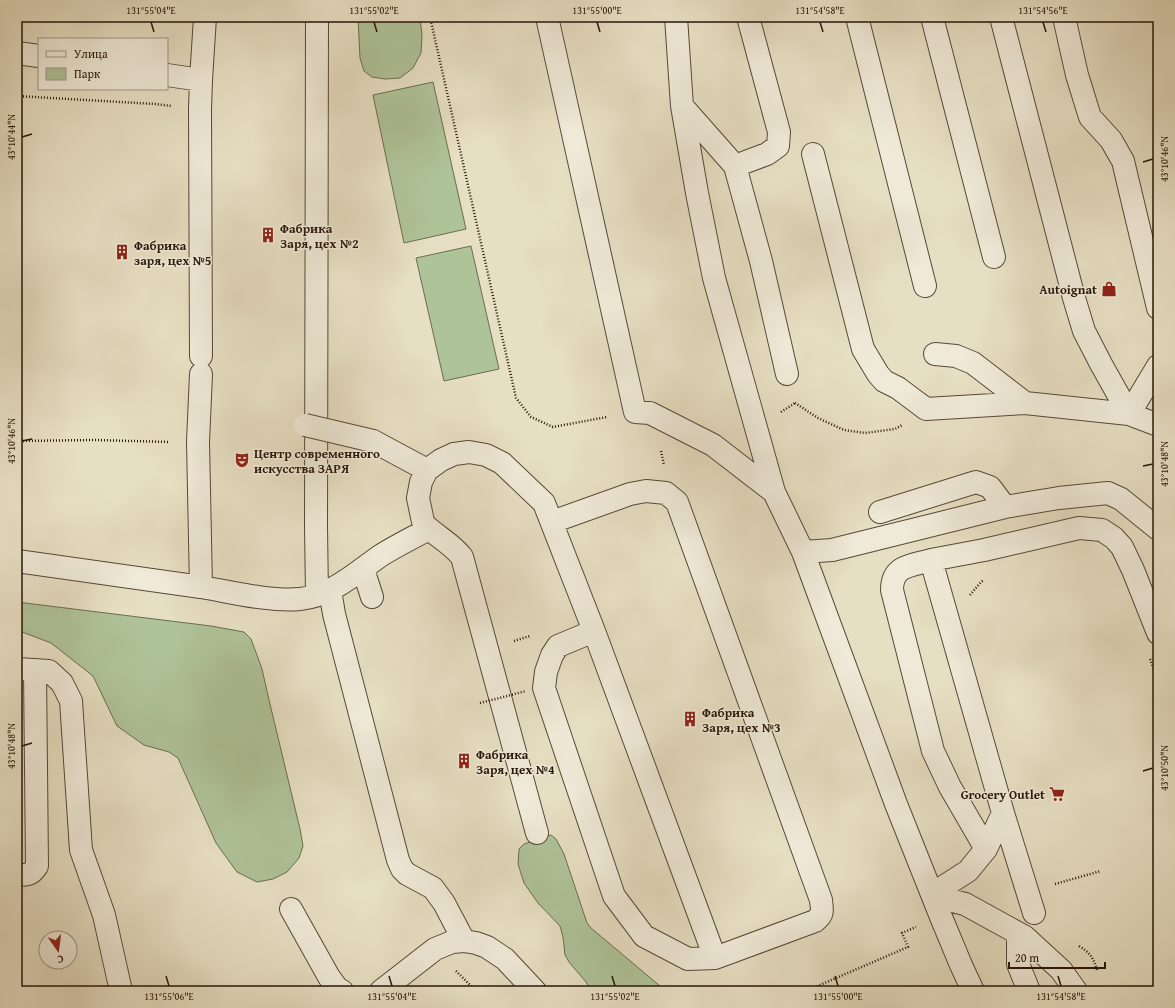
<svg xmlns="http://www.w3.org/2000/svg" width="1175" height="1008" font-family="'Gentium Book Plus',serif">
<rect width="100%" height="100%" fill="#e7dfc3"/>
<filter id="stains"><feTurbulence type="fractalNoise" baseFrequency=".005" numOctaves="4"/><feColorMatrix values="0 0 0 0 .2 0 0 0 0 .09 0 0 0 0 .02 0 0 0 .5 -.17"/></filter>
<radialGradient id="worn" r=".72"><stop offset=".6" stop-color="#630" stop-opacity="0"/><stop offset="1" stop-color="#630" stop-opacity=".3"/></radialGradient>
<path fill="#afc398" stroke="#6b6c50" d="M 358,17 L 420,17 L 422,35 L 421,53 L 413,68 L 400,78 L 385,79 L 372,77 L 364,71 L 360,58 Z
M 433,82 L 466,229 L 404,243 L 373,95 Z
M 471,246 L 499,369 L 444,381 L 416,258 Z
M 17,602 L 211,626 L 244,632 L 251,639 L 262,669 L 269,700 L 300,829 L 303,846 L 299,858 L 287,872 L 273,879 L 257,882 L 237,872 L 216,843 L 178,758 L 169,752 L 144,745 L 117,726 L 93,676 L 51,643 L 17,630 Z
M 551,835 L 556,839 L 564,854 L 587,923 L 591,928 L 666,991 L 591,991 L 586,982 L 569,962 L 565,955 L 563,937 L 560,926 L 538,903 L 524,883 L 518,864 L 519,849 L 524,844 Z"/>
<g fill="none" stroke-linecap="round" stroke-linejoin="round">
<defs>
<path id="minor" d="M 547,17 L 635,412 L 650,413 L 713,445 L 774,492
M 676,17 L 682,106 L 697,193 L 714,278 L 774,492 L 803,552 L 896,804 L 941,917 L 961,965 L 973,991
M 857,17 L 925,286
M 932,17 L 994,257
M 1001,17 L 1074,298 L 1084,331 L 1101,364 L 1129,414 L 1158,366
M 1064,17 L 1077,75 L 1090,117 L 1111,140 L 1123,161 L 1158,308
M 17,53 L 39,56
M 167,75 L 201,80 L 200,109 L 201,356
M 201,80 L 205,17
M 682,106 L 735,166 L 761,261 L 787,374
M 813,154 L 863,349 L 878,374 L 884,381 L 898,388 L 926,409 L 1025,403 L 1129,414 L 1158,425
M 735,166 L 767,154 L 778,146 L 779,132 L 748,17
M 935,354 L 956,356 L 973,363 L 1025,403
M 373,441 L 427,470
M 880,512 L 976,482 L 990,487 L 1005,507
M 552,522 L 630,494 L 646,491 L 666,493 L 677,502 L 821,900 C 822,911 824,914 815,921 L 715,958 L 688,959 L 644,936 L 614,896 L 544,688 L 546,672 L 552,655 L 558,646 L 594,631
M 425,531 L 418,498 L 421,482 L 427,470 L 441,460 L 454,454 L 469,452 L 486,455 L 502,463 L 544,503 L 594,631 L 715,958
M 803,552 L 832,550 L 1005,507 L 1059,498 L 1108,493 L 1121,499 L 1158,529
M 931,560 C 911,566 892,565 892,590 L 933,751 L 950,787 L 986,849
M 17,561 L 201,587 L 198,442 L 201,374
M 363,569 L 372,597
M 201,587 C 231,592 271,602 300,599 C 331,596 356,573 380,556 C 394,547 410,539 425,531 L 427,527 C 438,537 452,544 462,557 L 537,833
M 330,590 L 334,614 L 398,860 L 402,869 L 407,874 L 433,888 L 444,903 L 464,941
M 317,595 L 316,527 L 317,17
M 17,669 L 49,671 L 62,683 L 71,701 L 81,850 L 104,915 L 121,991
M 1003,813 L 1034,913
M 17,875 C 28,875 31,875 37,866 L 35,670
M 932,894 L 968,871 L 986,849 L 1003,813 L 931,560 L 984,550 L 1079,528 L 1102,530 L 1114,538 L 1122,547 L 1133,570 L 1158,633
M 932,894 L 945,899 L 965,904 L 1025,937 L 1061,970 L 1076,991
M 291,909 L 329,977 L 337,988 L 342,991
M 1018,934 L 1018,964 L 1029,991
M 381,991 L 435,949 L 452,942 L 464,941 L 476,943 L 487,947 L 505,959 L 535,991"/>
</defs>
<use href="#minor" stroke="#574837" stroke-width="24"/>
<path stroke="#271508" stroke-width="2.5" stroke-dasharray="1 2" stroke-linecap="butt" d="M 430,17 L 516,398 L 531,417 L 553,427 L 607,417
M 17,96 L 155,104 L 172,106
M 795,403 L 818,418 L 844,430 L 865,433 L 895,429 L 902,425
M 781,412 L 795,403
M 17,441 L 95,440 L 170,442
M 661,451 L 664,465
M 970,595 L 981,582 L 984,580
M 514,641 L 530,636
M 1150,659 L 1158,680
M 1055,884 L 1101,871
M 1079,946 C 1090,953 1093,957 1097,970
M 456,971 L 476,991
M 806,991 L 908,947 L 902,933 L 916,927"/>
<use href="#minor" stroke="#efead8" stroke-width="22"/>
<defs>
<path id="minor-bridge" d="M 305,425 L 373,441"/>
</defs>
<use href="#minor-bridge" stroke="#574837" stroke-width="24" stroke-linecap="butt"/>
<path stroke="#271508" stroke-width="2.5" stroke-dasharray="1 2" stroke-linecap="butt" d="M 480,703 L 526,691"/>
<use href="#minor-bridge" stroke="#efead8" stroke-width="22"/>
</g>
<path fill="none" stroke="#271508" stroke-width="1.5" d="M 151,22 L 154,32M 374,22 L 377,32M 597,22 L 600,32M 820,22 L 823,32M 1043,22 L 1046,32M 22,137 L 32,134M 1143,162 L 1153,159M 22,441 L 32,439M 1143,466 L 1153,464M 22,746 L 32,743M 1143,771 L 1153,768M 166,976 L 169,986M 389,976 L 392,986M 612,976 L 615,986M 835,976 L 838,986M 1058,976 L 1061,986"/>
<defs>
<symbol id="building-bare" viewBox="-9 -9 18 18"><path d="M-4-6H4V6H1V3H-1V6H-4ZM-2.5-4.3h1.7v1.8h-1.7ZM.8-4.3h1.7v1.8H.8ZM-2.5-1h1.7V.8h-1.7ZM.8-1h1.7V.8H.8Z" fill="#8f2418" stroke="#efead8" stroke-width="2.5" paint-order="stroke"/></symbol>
<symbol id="shop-bare" viewBox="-9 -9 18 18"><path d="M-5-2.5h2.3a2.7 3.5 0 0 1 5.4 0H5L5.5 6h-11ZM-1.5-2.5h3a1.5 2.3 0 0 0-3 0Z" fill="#8f2418" stroke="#efead8" stroke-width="2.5" paint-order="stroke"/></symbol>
<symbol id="theatre-bare" viewBox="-9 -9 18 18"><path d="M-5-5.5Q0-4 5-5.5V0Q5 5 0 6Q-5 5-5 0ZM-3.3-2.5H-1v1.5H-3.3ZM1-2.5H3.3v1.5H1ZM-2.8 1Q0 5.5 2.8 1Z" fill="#8f2418" stroke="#efead8" stroke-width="2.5" paint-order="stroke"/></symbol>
<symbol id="supermarket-bare" viewBox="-9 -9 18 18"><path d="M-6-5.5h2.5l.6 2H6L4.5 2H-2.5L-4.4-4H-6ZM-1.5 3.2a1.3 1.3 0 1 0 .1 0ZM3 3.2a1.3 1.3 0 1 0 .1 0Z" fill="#8f2418" stroke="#efead8" stroke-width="2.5" paint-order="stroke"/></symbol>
</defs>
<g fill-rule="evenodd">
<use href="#building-bare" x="257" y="224" width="22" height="22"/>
<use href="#building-bare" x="111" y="241" width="22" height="22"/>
<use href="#shop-bare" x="1098" y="278" width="22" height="22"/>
<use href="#theatre-bare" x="231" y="449" width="22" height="22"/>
<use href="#building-bare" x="679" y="708" width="22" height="22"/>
<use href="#building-bare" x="453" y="750" width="22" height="22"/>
<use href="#supermarket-bare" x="1046" y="783" width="22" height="22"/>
</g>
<g text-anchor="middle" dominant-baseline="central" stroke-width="3" stroke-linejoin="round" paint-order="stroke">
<g font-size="13" font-weight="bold" fill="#271508" stroke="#efead8" text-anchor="start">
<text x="280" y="228">Фабрика<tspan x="280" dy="15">Заря, цех №2</tspan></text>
<text x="134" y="245">Фабрика<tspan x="134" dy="15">заря, цех №5</tspan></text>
<text x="1097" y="289" text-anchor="end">Autoignat</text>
<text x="254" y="453">Центр современного<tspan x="254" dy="15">искусства ЗАРЯ</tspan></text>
<text x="702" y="712">Фабрика<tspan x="702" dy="15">Заря, цех №3</tspan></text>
<text x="476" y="754">Фабрика<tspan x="476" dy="15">Заря, цех №4</tspan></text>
<text x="1045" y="794" text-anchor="end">Grocery Outlet</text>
</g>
</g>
<rect width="1175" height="1008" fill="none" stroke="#e7dfc3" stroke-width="44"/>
<rect x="38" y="38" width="130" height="52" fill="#efead8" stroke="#9f9585"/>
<rect x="46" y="51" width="20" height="6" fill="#efead8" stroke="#9f9585"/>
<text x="74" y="58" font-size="12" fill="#271508">Улица</text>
<rect x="46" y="68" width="20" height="12" fill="#afc398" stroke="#9f9585"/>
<text x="74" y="78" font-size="12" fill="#271508">Парк</text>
<g transform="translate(58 950) rotate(166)"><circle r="19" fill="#efead8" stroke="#9f9585"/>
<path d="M0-3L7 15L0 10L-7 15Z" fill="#8f2418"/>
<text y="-6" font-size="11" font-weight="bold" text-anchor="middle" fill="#271508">С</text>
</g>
<path d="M1009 962v6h96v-6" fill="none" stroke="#271508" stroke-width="2"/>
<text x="1015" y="962" font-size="12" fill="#271508" stroke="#efead8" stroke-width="3" paint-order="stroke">20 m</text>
<rect x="22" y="22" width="1131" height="964" fill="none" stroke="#271508" stroke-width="1.5"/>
<g font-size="10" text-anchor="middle" fill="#271508">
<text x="151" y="14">131°55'04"E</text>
<text x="374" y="14">131°55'02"E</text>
<text x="597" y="14">131°55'00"E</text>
<text x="820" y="14">131°54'58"E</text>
<text x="1043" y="14">131°54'56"E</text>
<text transform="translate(11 137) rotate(-90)" y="4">43°10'44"N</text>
<text transform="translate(1164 159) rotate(-90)" y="4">43°10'46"N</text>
<text transform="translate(11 441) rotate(-90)" y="4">43°10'46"N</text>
<text transform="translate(1164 464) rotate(-90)" y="4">43°10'48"N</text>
<text transform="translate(11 746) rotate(-90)" y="4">43°10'48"N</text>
<text transform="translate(1164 768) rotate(-90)" y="4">43°10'50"N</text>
<text x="169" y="1000">131°55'06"E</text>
<text x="392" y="1000">131°55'04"E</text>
<text x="615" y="1000">131°55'02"E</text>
<text x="838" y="1000">131°55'00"E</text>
<text x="1061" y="1000">131°54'58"E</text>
</g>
<rect width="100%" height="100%" filter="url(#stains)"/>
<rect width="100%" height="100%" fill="url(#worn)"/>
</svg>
